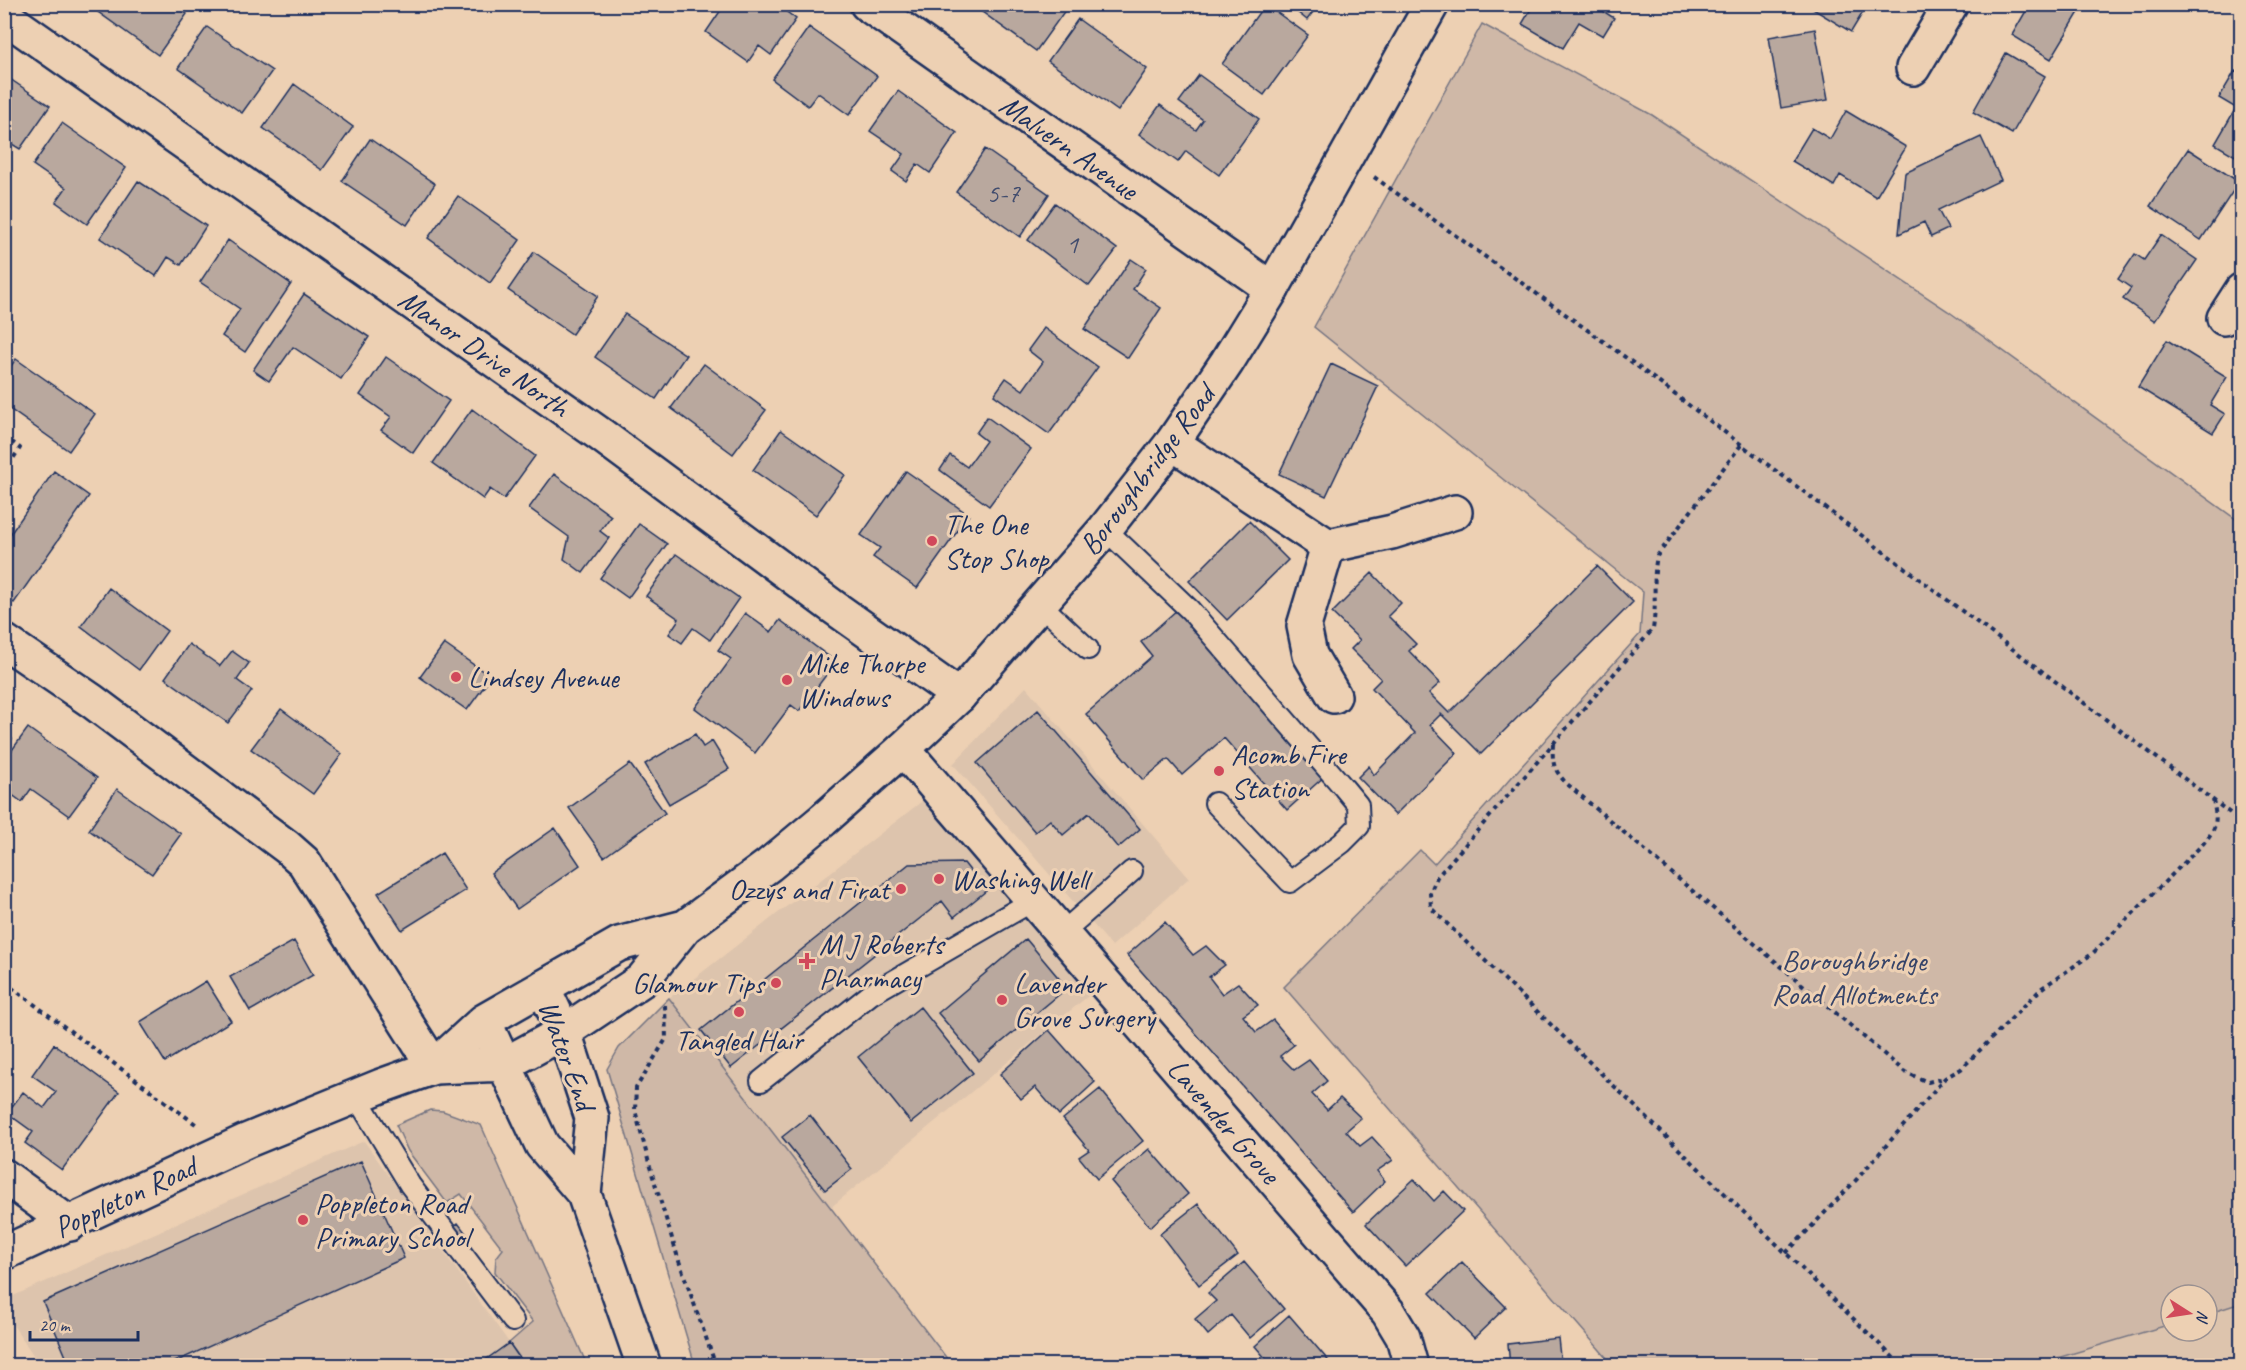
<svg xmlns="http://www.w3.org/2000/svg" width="2246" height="1370" font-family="Caveat,sans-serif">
<rect width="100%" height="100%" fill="#edd0b3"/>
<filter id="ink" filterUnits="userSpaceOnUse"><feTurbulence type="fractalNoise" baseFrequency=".0167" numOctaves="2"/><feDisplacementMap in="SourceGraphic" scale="12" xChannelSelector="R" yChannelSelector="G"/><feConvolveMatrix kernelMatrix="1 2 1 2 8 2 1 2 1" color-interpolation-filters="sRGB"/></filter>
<g filter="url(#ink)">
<path fill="#ddc4ad" d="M 1026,687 L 1189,878 L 1112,946 L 953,764 Z
M 930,795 L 1093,992 L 830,1208 L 669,998 Z
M 364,1141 L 525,1365 L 40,1365 L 5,1313 L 4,1300 Z
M 2241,1303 L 2241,1365 L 2034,1366 L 2171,1324 L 2171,1331 L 2207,1331 L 2207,1314 Z"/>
<path fill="#cfb8a7" stroke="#757482" stroke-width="1.5" d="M 1482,24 L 1652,115 L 1948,311 L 2241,523 L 2241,1303 L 2207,1314 L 2207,1295 L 2171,1295 L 2171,1324 L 2034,1365 L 1613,1365 L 1284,987 L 1420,850 L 1434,864 L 1640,634 L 1643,592 L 1314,327 Z
M 669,998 L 952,1365 L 695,1365 L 607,1069 L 619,1048 Z
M 430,1110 L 443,1111 L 481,1125 L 587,1365 L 525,1365 L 509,1343 L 533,1322 L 495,1272 L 496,1258 L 503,1249 L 461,1194 L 447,1203 L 408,1151 L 396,1125 Z"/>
<path fill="#b9a89e" stroke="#1b2f5e" stroke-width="1.5" d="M 104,4 L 173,4 L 187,14 L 158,55 L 98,12 Z
M 725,4 L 776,4 L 796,19 L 771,55 L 759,46 L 748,62 L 706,32 Z
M 971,4 L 1059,4 L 1066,9 L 1036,51 Z
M 1265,4 L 1308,35 L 1264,95 L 1222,64 Z
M 1287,4 L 1319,4 L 1307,20 Z
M 1534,4 L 1592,4 L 1614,18 L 1603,36 L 1579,22 L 1563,48 L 1522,24 Z
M 1809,4 L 1868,4 L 1851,32 L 1808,6 Z
M 2030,4 L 2084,4 L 2051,59 L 2012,35 Z
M 1078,19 L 1147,69 L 1118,111 L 1048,61 Z
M 207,27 L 272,71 L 242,113 L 178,68 Z
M 809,27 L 877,76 L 849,115 L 818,93 L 808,106 L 772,79 Z
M 1815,29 L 1828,100 L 1781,108 L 1769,37 Z
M 2006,53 L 2045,76 L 2012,134 L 1973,112 Z
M 2235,71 L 2242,75 L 2242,160 L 2215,144 L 2236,108 L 2219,98 Z
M 4,75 L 50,106 L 20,149 L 4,139 Z
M 1199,75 L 1259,119 L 1219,175 L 1186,151 L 1178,162 L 1139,134 L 1160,105 L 1196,130 L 1203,120 L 1179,102 Z
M 294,84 L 353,127 L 322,170 L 263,128 Z
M 898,91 L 957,133 L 930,173 L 917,164 L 906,181 L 892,171 L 904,154 L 870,131 Z
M 1846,111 L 1906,147 L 1876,197 L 1840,175 L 1834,186 L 1792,161 L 1812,128 L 1830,139 Z
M 62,123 L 126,168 L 87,224 L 56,202 L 66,188 L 33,165 Z
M 1981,137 L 2001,180 L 1938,210 L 1948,229 L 1931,237 L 1924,222 L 1899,234 L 1905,173 Z
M 370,139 L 435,184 L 407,225 L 342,181 Z
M 985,149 L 1049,194 L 1020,237 L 956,192 Z
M 2188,149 L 2239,182 L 2201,240 L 2150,206 Z
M 138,181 L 206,226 L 181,265 L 168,257 L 156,276 L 100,238 Z
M 458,196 L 520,240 L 490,283 L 428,238 Z
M 1055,203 L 1117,249 L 1089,286 L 1028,240 Z
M 2161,235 L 2197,260 L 2155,321 L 2123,299 L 2131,288 L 2118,279 L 2135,254 L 2144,260 Z
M 228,240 L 291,284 L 245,352 L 222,336 L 240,309 L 200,282 Z
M 534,252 L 598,296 L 572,334 L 508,290 Z
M 1131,259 L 1146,269 L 1133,289 L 1161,308 L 1128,358 L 1084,329 Z
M 304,294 L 369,337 L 341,379 L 293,347 L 269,381 L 253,370 Z
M 625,314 L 686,355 L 656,399 L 595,357 Z
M 1044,328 L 1098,367 L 1049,434 L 994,395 L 1006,378 L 1023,390 L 1043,362 L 1028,350 Z
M 2167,340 L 2227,377 L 2210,405 L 2225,414 L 2213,433 L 2138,387 Z
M 386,357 L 449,401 L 413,453 L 381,430 L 391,417 L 360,395 Z
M 16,359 L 95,414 L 69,451 L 4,405 L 4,375 Z
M 704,364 L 766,410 L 733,454 L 671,408 Z
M 1331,364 L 1378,386 L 1326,496 L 1279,474 Z
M 472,409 L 535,456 L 504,499 L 490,489 L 483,499 L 433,463 Z
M 987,417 L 1031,449 L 989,506 L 940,470 L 950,455 L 967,467 L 986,441 L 976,433 Z
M 781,430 L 845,475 L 816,515 L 753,470 Z
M 54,471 L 89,496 L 14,603 L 4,596 L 4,543 Z
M 906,471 L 969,515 L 917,588 L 873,557 L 880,548 L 861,535 Z
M 554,474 L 611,516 L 600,531 L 609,538 L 583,573 L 564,559 L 569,537 L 529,508 Z
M 1249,521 L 1288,560 L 1227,620 L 1189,581 Z
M 639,524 L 667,544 L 628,598 L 600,578 Z
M 676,554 L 739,598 L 710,640 L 693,628 L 682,643 L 669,634 L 679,619 L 646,596 Z
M 1597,566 L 1633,602 L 1481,754 L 1441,714 L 1430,725 L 1457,753 L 1395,815 L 1358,777 L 1369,766 L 1374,775 L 1415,733 L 1372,688 L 1381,679 L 1351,649 L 1360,640 L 1332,613 L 1372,573 L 1401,603 L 1388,616 L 1416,644 L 1409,651 L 1440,683 L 1429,693 L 1449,713 Z
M 109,588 L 167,631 L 139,670 L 81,626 Z
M 1179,608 L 1326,775 L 1287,810 L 1224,738 L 1182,775 L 1168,759 L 1143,780 L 1086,714 L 1152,656 L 1141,642 Z
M 745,613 L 771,632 L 780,620 L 836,662 L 799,711 L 791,705 L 755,753 L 695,708 L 731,659 L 718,650 Z
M 189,644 L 220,666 L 232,651 L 249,663 L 237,680 L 252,691 L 228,723 L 165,678 Z
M 444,644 L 491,677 L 467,710 L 420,677 Z
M 281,709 L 342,754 L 313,794 L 251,749 Z
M 1038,710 L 1140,829 L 1118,848 L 1089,813 L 1063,835 L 1050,820 L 1035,832 L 977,763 Z
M 28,728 L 97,778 L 69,816 L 31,789 L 22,802 L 4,789 L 4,761 Z
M 4,734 L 12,739 L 4,750 Z
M 695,734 L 703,747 L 712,741 L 729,769 L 669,804 L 645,764 Z
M 630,764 L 665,813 L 604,857 L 569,808 Z
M 117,789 L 181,834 L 152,874 L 89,830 Z
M 555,828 L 580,865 L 517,909 L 491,873 Z
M 442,853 L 466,890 L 402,930 L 378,893 Z
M 964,863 L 986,891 L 954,917 L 942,901 L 731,1068 L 701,1030 L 909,864 Z
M 1165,922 L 1193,955 L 1206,946 L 1225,965 L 1209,977 L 1222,994 L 1238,983 L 1258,1005 L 1243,1016 L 1256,1032 L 1273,1020 L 1294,1045 L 1280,1056 L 1294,1070 L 1309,1060 L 1327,1081 L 1312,1094 L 1327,1110 L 1340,1098 L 1361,1118 L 1346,1131 L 1360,1146 L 1372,1137 L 1393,1160 L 1377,1171 L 1385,1181 L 1353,1212 L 1127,955 Z
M 1026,939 L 1067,988 L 979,1061 L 938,1013 Z
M 294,941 L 313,975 L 250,1011 L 230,977 Z
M 206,981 L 231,1021 L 165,1062 L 140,1022 Z
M 920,1007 L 973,1073 L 911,1123 L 858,1057 Z
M 1049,1030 L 1095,1082 L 1059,1115 L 1035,1087 L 1021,1099 L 1000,1074 Z
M 4,1036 L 12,1041 L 4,1051 Z
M 54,1044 L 119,1092 L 62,1170 L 25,1143 L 33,1132 L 7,1113 L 23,1092 L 44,1108 L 56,1092 L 32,1075 Z
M 1100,1089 L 1143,1141 L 1097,1179 L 1079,1157 L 1089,1150 L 1063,1119 Z
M 810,1115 L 852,1169 L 825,1190 L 782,1137 Z
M 1149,1149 L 1188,1194 L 1150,1227 L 1111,1181 Z
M 361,1161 L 404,1258 L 166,1366 L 70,1366 L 43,1302 Z
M 1414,1179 L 1434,1201 L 1444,1191 L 1463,1211 L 1405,1266 L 1366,1224 Z
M 1198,1204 L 1238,1255 L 1199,1285 L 1160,1234 Z
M 458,1223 L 468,1236 L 459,1242 L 449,1230 Z
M 1244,1262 L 1284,1309 L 1250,1338 L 1231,1315 L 1208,1335 L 1195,1319 L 1216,1301 L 1208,1293 Z
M 1462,1262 L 1506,1307 L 1474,1338 L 1430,1293 Z
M 1289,1315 L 1333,1366 L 1272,1366 L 1255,1346 Z
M 1558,1338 L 1561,1366 L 1510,1366 L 1508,1344 Z
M 509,1343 L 525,1366 L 477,1366 Z"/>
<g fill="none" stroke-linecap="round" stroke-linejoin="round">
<defs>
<path id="service" d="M 1105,529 L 1190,610 L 1344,788 L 1358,805 L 1359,826 L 1342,843 L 1290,882 L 1215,803
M 1041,605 L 1088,649
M 1062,933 L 1132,871
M 761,1081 L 871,994 L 1034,900
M 356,1096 L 410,1185 L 513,1321"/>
<path id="minor" d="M 867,4 L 1272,289
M 4,16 L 601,435 L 832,606 L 959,696
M 1913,68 L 1951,4
M 2224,318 L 2242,290
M 1172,443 L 1328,546
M 4,641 L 92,701 L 287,847 L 304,862 L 434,1067
M 1334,696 L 1310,655 L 1304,626 L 1328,546 L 1392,532 L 1455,512
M 903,749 L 1388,1312 L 1403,1337 L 1411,1366
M 4,1176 L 70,1224"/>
<path id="primary" d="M 543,987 L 564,1032 L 592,1118 L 584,1194
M 484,1021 L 542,1145 L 584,1194 L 644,1366
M 434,1067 L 484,1021 L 619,944 L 685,927
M 4,1253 L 246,1141 L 381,1086 L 434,1067 L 505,1064 L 564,1032 L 642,980 L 685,927 L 769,865 L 823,820 L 903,749 L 959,696 L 1105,529 L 1172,443 L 1227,362 L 1272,289 L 1432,4"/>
</defs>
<use href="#service" stroke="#1b2f5e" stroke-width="24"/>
<use href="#minor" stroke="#1b2f5e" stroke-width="38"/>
<use href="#primary" stroke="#1b2f5e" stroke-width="38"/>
<path stroke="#1b2f5e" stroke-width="4" stroke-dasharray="4.5 4.5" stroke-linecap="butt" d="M 1374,177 L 1625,357 L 2242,822
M 4,436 L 20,448 L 4,472
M 1741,445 L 1657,556 C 1652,580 1657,604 1653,629 L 1437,877 L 1430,893 L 1431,908 L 1902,1366
M 1553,744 C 1552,762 1553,769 1566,783 L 1905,1072 L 1928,1082 L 1945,1078
M 4,982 L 197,1125
M 665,1005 L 666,1039 L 636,1088 L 635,1110 L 650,1167 L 679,1261 L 716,1366
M 1786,1253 L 1857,1179 L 1945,1078 L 1961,1069 L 2042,988 L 2092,954 L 2201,846 C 2217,828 2218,823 2213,800"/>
<use href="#service" stroke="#edd0b3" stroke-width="20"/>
<use href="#minor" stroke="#edd0b3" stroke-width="33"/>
<use href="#primary" stroke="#edd0b3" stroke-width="33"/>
</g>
</g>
<g fill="#d1495b" stroke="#edd0b3" stroke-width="2">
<circle cx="932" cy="541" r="6"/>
<circle cx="456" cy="677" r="6"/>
<circle cx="787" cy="680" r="6"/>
<circle cx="1219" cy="771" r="6"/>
<circle cx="939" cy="879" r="6"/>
<circle cx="901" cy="889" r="6"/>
<path d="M804 952h6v6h6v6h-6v6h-6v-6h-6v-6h6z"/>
<circle cx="776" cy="983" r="6"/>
<circle cx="1002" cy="1000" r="6"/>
<circle cx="739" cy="1012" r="6"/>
<circle cx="303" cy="1220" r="6"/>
</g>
<g text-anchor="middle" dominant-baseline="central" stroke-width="6" stroke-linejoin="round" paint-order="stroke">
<g font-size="27" fill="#424d6e">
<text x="1003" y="193">5-7</text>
<text x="1072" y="244">1</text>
</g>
<g font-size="30" fill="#1b2f5e" stroke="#edd0b3">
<text transform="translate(1069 147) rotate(35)">Malvern Avenue</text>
<text transform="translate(484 353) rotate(35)">Manor Drive North</text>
<text transform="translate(1147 470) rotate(-53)">Boroughbridge Road</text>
<text transform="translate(567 1055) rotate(70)">Water End</text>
<text transform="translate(1224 1121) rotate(49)">Lavender Grove</text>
<text transform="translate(125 1197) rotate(-25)">Poppleton Road</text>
</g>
<g font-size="30" fill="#1b2f5e" stroke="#edd0b3" text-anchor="start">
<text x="944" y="524">The One<tspan x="944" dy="34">Stop Shop</tspan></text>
<text x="799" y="663">Mike Thorpe<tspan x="799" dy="34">Windows</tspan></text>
<text x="468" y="677">Lindsey Avenue</text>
<text x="1231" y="754">Acomb Fire<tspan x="1231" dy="34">Station</tspan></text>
<text x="951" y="879">Washing Well</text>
<text x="889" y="889" text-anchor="end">Ozzys and Firat</text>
<text x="819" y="944">M J Roberts<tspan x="819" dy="34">Pharmacy</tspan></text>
<text x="764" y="983" text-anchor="end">Glamour Tips</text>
<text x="1014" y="983">Lavender<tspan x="1014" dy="34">Grove Surgery</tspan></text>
<text x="739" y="1040" text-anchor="middle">Tangled Hair</text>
<text x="315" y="1203">Poppleton Road<tspan x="315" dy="34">Primary School</tspan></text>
</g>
<g font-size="30" fill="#364469" stroke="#edd0b3">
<text x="1854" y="960">Boroughbridge<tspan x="1854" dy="34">Road Allotments</tspan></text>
</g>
</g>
<rect width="2246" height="1370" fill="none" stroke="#edd0b3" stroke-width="24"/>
<rect x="12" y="12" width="2222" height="1346" fill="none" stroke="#1b2f5e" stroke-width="2" filter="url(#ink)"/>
<g transform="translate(2189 1313) rotate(102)"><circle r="28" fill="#edd0b3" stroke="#999091" stroke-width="1.5"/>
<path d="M0-4.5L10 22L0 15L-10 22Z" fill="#d1495b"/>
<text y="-9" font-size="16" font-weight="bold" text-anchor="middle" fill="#1b2f5e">N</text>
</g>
<path d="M30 1331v9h108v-9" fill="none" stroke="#1b2f5e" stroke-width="3"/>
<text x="39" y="1331" font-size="18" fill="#1b2f5e" stroke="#edd0b3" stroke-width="4.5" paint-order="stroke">20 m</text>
</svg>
